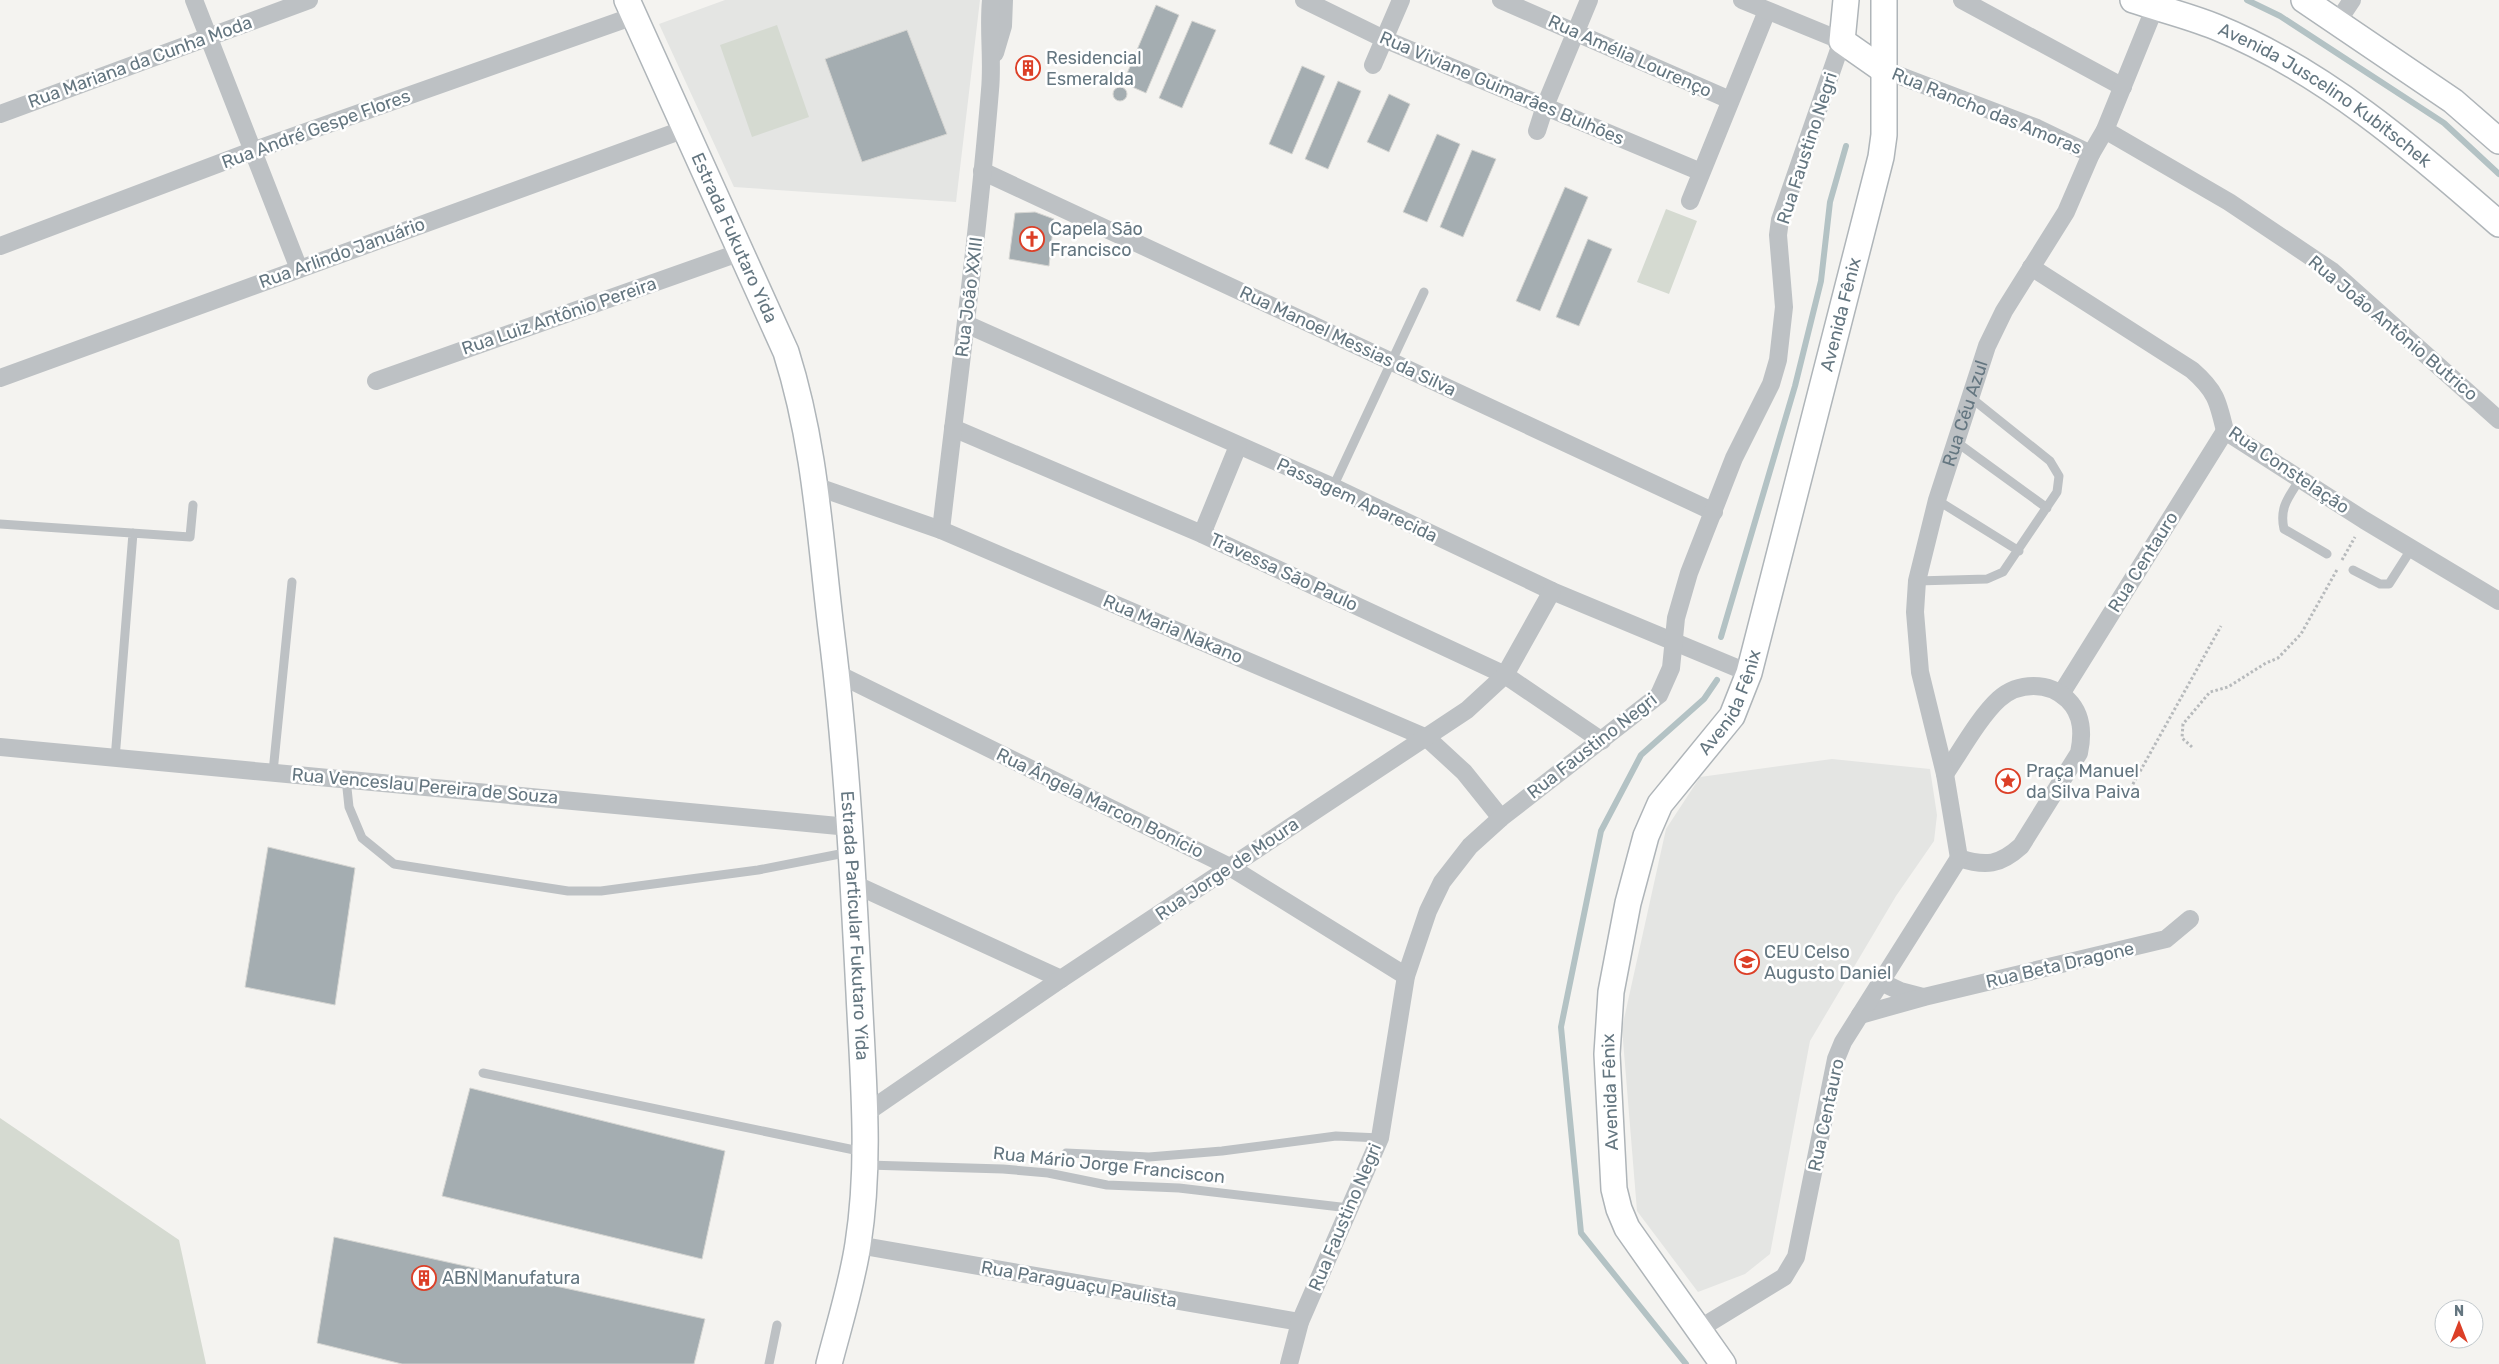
<svg xmlns="http://www.w3.org/2000/svg" width="2499" height="1364" font-family="Rubik,sans-serif">
<rect width="100%" height="100%" fill="#f4f3f0"/>
<path fill="#e4e5e3" d="M 725,0 L 980,0 L 956,202 L 734,187 L 659,24 Z
M 1832,759 L 1930,769 L 1937,815 L 1934,841 L 1896,896 L 1810,1041 L 1770,1254 L 1745,1274 L 1698,1292 L 1637,1211 L 1622,1028 L 1666,829 L 1700,777 Z"/>
<path fill="#d5dad1" d="M 777,25 L 809,117 L 752,137 L 720,45 Z
M 1666,209 L 1697,221 L 1669,294 L 1637,282 Z
M 0,1118 L 179,1240 L 206,1364 L 0,1364 Z"/>
<g fill="none" stroke-linecap="round" stroke-linejoin="round">
<path stroke="#b3c2c4" stroke-width="6" d="M 2247,0 L 2280,16 L 2444,123 L 2499,174
M 1721,637 L 1795,386 L 1821,281 L 1830,202 L 1846,146
M 1686,1364 L 1581,1233 L 1561,1027 L 1601,831 L 1641,755 L 1704,699 L 1717,680"/>
</g>
<path fill="#a4adb1" stroke="#d5d5d2" d="M 1156,5 L 1179,15 L 1146,93 L 1123,83 Z
M 1192,21 L 1216,30 L 1182,108 L 1159,98 Z
M 907,30 L 947,134 L 862,162 L 825,59 Z
M 1024,60 L 1037,66 L 1033,76 L 1020,70 Z
M 1302,66 L 1325,76 L 1292,154 L 1269,144 Z
M 1338,81 L 1361,91 L 1328,169 L 1305,159 Z
M1113 94a7 7 0 1 1 14 0a7 7 0 1 1-14 0Z
M 1389,94 L 1410,104 L 1389,152 L 1367,142 Z
M 1437,134 L 1460,144 L 1427,222 L 1403,212 Z
M 1472,150 L 1496,159 L 1463,237 L 1440,227 Z
M 1565,187 L 1588,197 L 1540,311 L 1516,301 Z
M 1035,212 L 1054,219 L 1049,266 L 1009,259 L 1015,213 Z
M 1588,239 L 1612,249 L 1579,326 L 1556,317 Z
M 268,847 L 355,868 L 335,1005 L 245,987 Z
M 470,1088 L 725,1151 L 702,1259 L 442,1196 Z
M 334,1237 L 705,1319 L 694,1364 L 402,1364 L 317,1343 Z"/>
<g fill="none" stroke-linecap="round" stroke-linejoin="round">
<defs>
<g id="secondary">
<path id="s2" d="M 627,0 L 786,352 C 817,450 820,544 833,645 C 847,761 853,877 859,993 C 863,1077 871,1161 858,1244 C 852,1284 839,1325 829,1364"/>
<path d="M 1846,0 L 1842,41 L 1882,69"/>
<path id="s3" d="M 2133,0 C 2160,9 2189,16 2216,27 C 2322,70 2414,149 2499,224"/>
<path d="M 2304,0 L 2453,101 L 2499,141"/>
<path id="s4" d="M 1723,1364 L 1627,1228 L 1619,1209 L 1614,1189 L 1607,1054 L 1611,992 L 1628,903 L 1646,836 L 1660,804 L 1732,716 L 1749,673 L 1881,157 L 1884,135 L 1884,0"/>
</g>
</defs>
<use href="#secondary" stroke="#afb5b9" stroke-width="28"/>
<path stroke="#b7babc" stroke-width="3" stroke-dasharray="2.5 2.5" stroke-linecap="butt" d="M 2342,560 L 2355,537
M 2192,747 L 2182,738 L 2183,724 L 2210,692 L 2228,687 L 2266,663 L 2278,658 L 2301,634 L 2338,568
M 2128,793 L 2221,626"/>
<path stroke="#bdc1c4" stroke-width="9" d="M 1955,441 L 2047,508
M 2300,479 C 2289,497 2279,507 2284,529 L 2327,554
M 1333,487 L 1424,292
M 1937,500 L 2019,551
M 0,524 L 190,537 L 193,505
M 2353,570 L 2380,584 L 2389,584 L 2412,548
M 1917,581 L 1987,579 L 2003,572 L 2057,492 L 2059,476 L 2050,461 L 1970,397
M 115,759 L 133,533
M 273,772 L 292,582
M 346,779 L 349,807 L 362,838 L 394,864 L 568,891 L 601,891 L 758,870 L 850,852
M 483,1073 L 864,1152
M 1066,1153 L 1149,1157 L 1222,1151 L 1336,1136 L 1380,1138
M 867,1165 L 1003,1169 L 1048,1173 L 1107,1185 L 1179,1188 L 1349,1208
M 769,1364 L 777,1325"/>
<g stroke="#bdc1c4" stroke-width="18">
<path d="M 194,0 L 299,269"/>
<path d="M 1304,0 L 1384,39 L 1701,172"/>
<path d="M 1501,0 L 1730,100"/>
<path d="M 1962,0 L 2123,87"/>
<path d="M 2338,21 L 2352,0"/>
<path d="M 995,53 L 1003,26 L 1004,0"/>
<path d="M 1373,65 L 1401,0"/>
<path d="M 1882,69 L 2037,128 L 2091,154"/>
<path d="M 0,114 L 309,0"/>
<path d="M 2105,130 L 2229,202 L 2332,271 L 2499,420"/>
<path d="M 1537,131 L 1545,106 L 1589,0"/>
<path d="M 982,171 L 1714,512"/>
<path d="M 1690,201 L 1767,11"/>
<path d="M 0,246 L 252,151 L 634,16"/>
<path d="M 2031,267 L 2192,370 C 2216,391 2218,401 2225,431 L 2364,520 L 2499,601"/>
<path d="M 966,324 L 1333,487 L 1552,591 L 1749,673"/>
<path d="M 0,378 L 685,129"/>
<path d="M 376,381 L 741,252"/>
<path d="M 953,428 L 1202,534 L 1505,675 L 1602,741"/>
<path d="M 815,486 L 941,530 L 1427,738 L 1464,772 L 1501,818"/>
<path d="M 941,530 C 958,383 978,237 990,90 C 993,60 988,30 991,0"/>
<path d="M 1202,534 L 1238,446"/>
<path d="M 838,674 L 1230,867 L 1406,976"/>
<path d="M 2061,694 L 2225,431"/>
<path d="M 0,747 L 849,827"/>
<path d="M 1945,774 C 1960,752 1980,716 1999,699 C 2018,682 2049,681 2068,700 C 2083,715 2083,734 2079,753 L 2021,846 C 2000,865 1986,867 1959,858"/>
<path id="s1" d="M 1959,858 L 1945,774 L 1920,672 L 1915,612 L 1917,581 L 1937,500 L 1987,346 L 2004,311 L 2066,212 L 2091,154 L 2105,130 L 2155,7"/>
<path d="M 854,884 L 1061,979"/>
<path d="M 1881,982 L 1900,991 L 1923,997"/>
<path d="M 1860,1015 L 1924,997 L 2166,939 L 2190,919"/>
<path d="M 866,1113 L 1061,979 L 1467,710 L 1505,675 L 1552,591"/>
<path d="M 858,1245 L 1300,1322"/>
<path d="M 1699,1329 L 1784,1277 L 1796,1257 L 1836,1059 L 1843,1042 L 1959,858"/>
<path d="M 1289,1364 L 1300,1322 L 1380,1138 L 1406,976 L 1428,911 L 1442,882 L 1470,846 L 1501,818 L 1659,695 L 1671,668 L 1676,618 L 1689,573 L 1734,458 L 1771,384 L 1778,360 L 1784,307 L 1778,235 L 1780,220 L 1842,41 L 1742,0"/>
</g>
<use href="#secondary" stroke="#fff" stroke-width="25"/>
</g>
<defs>
<symbol id="building-ring" viewBox="-11 -11 22 22"><circle r="9.5" fill="#fff" stroke="#dc3f27" stroke-width="1.5"/><path d="M-4-6H4V6H1V3H-1V6H-4ZM-2.5-4.3h1.7v1.8h-1.7ZM.8-4.3h1.7v1.8H.8ZM-2.5-1h1.7V.8h-1.7ZM.8-1h1.7V.8H.8Z" fill="#dc3f27"/></symbol>
<symbol id="church-ring" viewBox="-11 -11 22 22"><circle r="9.5" fill="#fff" stroke="#dc3f27" stroke-width="1.5"/><path d="M-1.2-6h2.4v3.5h3.3v2.4h-3.3V6h-2.4V-.1h-3.3v-2.4h3.3Z" fill="#dc3f27"/></symbol>
<symbol id="sight-ring" viewBox="-11 -11 22 22"><circle r="9.5" fill="#fff" stroke="#dc3f27" stroke-width="1.5"/><path d="M0-6L1.8-2.2L6-1.7L2.9 1.2L3.7 5.4L0 3.3L-3.7 5.4L-2.9 1.2L-6-1.7L-1.8-2.2Z" fill="#dc3f27"/></symbol>
<symbol id="school-ring" viewBox="-11 -11 22 22"><circle r="9.5" fill="#fff" stroke="#dc3f27" stroke-width="1.5"/><path d="M0-5L7-2L0 1L-7-2ZM-4 1L0 2.5L4 1V4Q0 6-4 4Z" fill="#dc3f27"/></symbol>
</defs>
<g fill-rule="evenodd">
<use href="#building-ring" x="1014" y="54" width="28" height="28"/>
<use href="#church-ring" x="1018" y="225" width="28" height="28"/>
<use href="#sight-ring" x="1994" y="767" width="28" height="28"/>
<use href="#school-ring" x="1733" y="948" width="28" height="28"/>
<use href="#building-ring" x="410" y="1264" width="28" height="28"/>
</g>
<g text-anchor="middle" dominant-baseline="central" stroke-width="5" stroke-linejoin="round" paint-order="stroke">
<g font-size="18" fill="#647680" stroke="#fff">
<text transform="translate(1630 56) rotate(24)">Rua Amélia Lourenço</text>
<text transform="translate(140 62) rotate(-20)">Rua Mariana da Cunha Moda</text>
<text transform="translate(1502 88) rotate(23)">Rua Viviane Guimarães Bulhões</text>
<text stroke="none"><textPath href="#s3" startOffset="216">Avenida Juscelino Kubitschek</textPath></text>
<text transform="translate(1987 111) rotate(22)">Rua Rancho das Amoras</text>
<text transform="translate(316 129) rotate(-20)">Rua André Gespe Flores</text>
<text transform="translate(1807 148) rotate(-72)">Rua Faustino Negri</text>
<text stroke="none"><textPath href="#s2" startOffset="261">Estrada Fukutaro Yida</textPath></text>
<text transform="translate(342 253) rotate(-20)">Rua Arlindo Januário</text>
<text transform="translate(969 297) rotate(-83)">Rua João XXIII</text>
<text stroke="none"><textPath href="#s4" startOffset="1130">Avenida Fênix</textPath></text>
<text transform="translate(559 316) rotate(-19)">Rua Luiz Antônio Pereira</text>
<text transform="translate(2393 328) rotate(40)">Rua João Antônio Butrico</text>
<text transform="translate(1348 341) rotate(25)">Rua Manoel Messias da Silva</text>
<text stroke="none"><textPath href="#s1" startOffset="456">Rua Céu Azul</textPath></text>
<text transform="translate(2289 470) rotate(34)">Rua Constelação</text>
<text transform="translate(1357 500) rotate(25)">Passagem Aparecida</text>
<text transform="translate(2143 562) rotate(-58)">Rua Centauro</text>
<text transform="translate(1284 572) rotate(25)">Travessa São Paulo</text>
<text transform="translate(1173 629) rotate(23)">Rua Maria Nakano</text>
<text stroke="none"><textPath href="#s4" startOffset="725">Avenida Fênix</textPath></text>
<text transform="translate(1592 746) rotate(-38)">Rua Faustino Negri</text>
<text transform="translate(425 786) rotate(5)">Rua Venceslau Pereira de Souza</text>
<text transform="translate(1100 803) rotate(26)">Rua Ângela Marcon Bonício</text>
<text transform="translate(1227 869) rotate(-34)">Rua Jorge de Moura</text>
<text stroke="none"><textPath href="#s2" startOffset="965">Estrada Particular Fukutaro Yida</textPath></text>
<text transform="translate(2060 965) rotate(-13)">Rua Beta Dragone</text>
<text transform="translate(1610 1092) rotate(-92)">Avenida Fênix</text>
<text transform="translate(1826 1115) rotate(-78)">Rua Centauro</text>
<text transform="translate(1109 1165) rotate(6)">Rua Mário Jorge Franciscon</text>
<text transform="translate(1345 1217) rotate(-67)">Rua Faustino Negri</text>
<text transform="translate(1079 1284) rotate(10)">Rua Paraguaçu Paulista</text>
</g>
<g font-size="18" fill="#647680" stroke="#fff" text-anchor="start">
<text x="1046" y="58">Residencial<tspan x="1046" dy="21">Esmeralda</tspan></text>
<text x="1050" y="229">Capela São<tspan x="1050" dy="21">Francisco</tspan></text>
<text x="2026" y="771">Praça Manuel<tspan x="2026" dy="21">da Silva Paiva</tspan></text>
<text x="1764" y="952">CEU Celso<tspan x="1764" dy="21">Augusto Daniel</tspan></text>
<text x="442" y="1278">ABN Manufatura</text>
</g>
</g>
<g transform="translate(2459 1324)"><circle r="24" fill="#ffffff" stroke="#c1c8cc"/>
<path d="M0-4L9 19L0 12L-9 19Z" fill="#dc3f27"/>
<text y="-8" font-size="14" font-weight="bold" text-anchor="middle" fill="#647680">N</text>
</g>
</svg>
